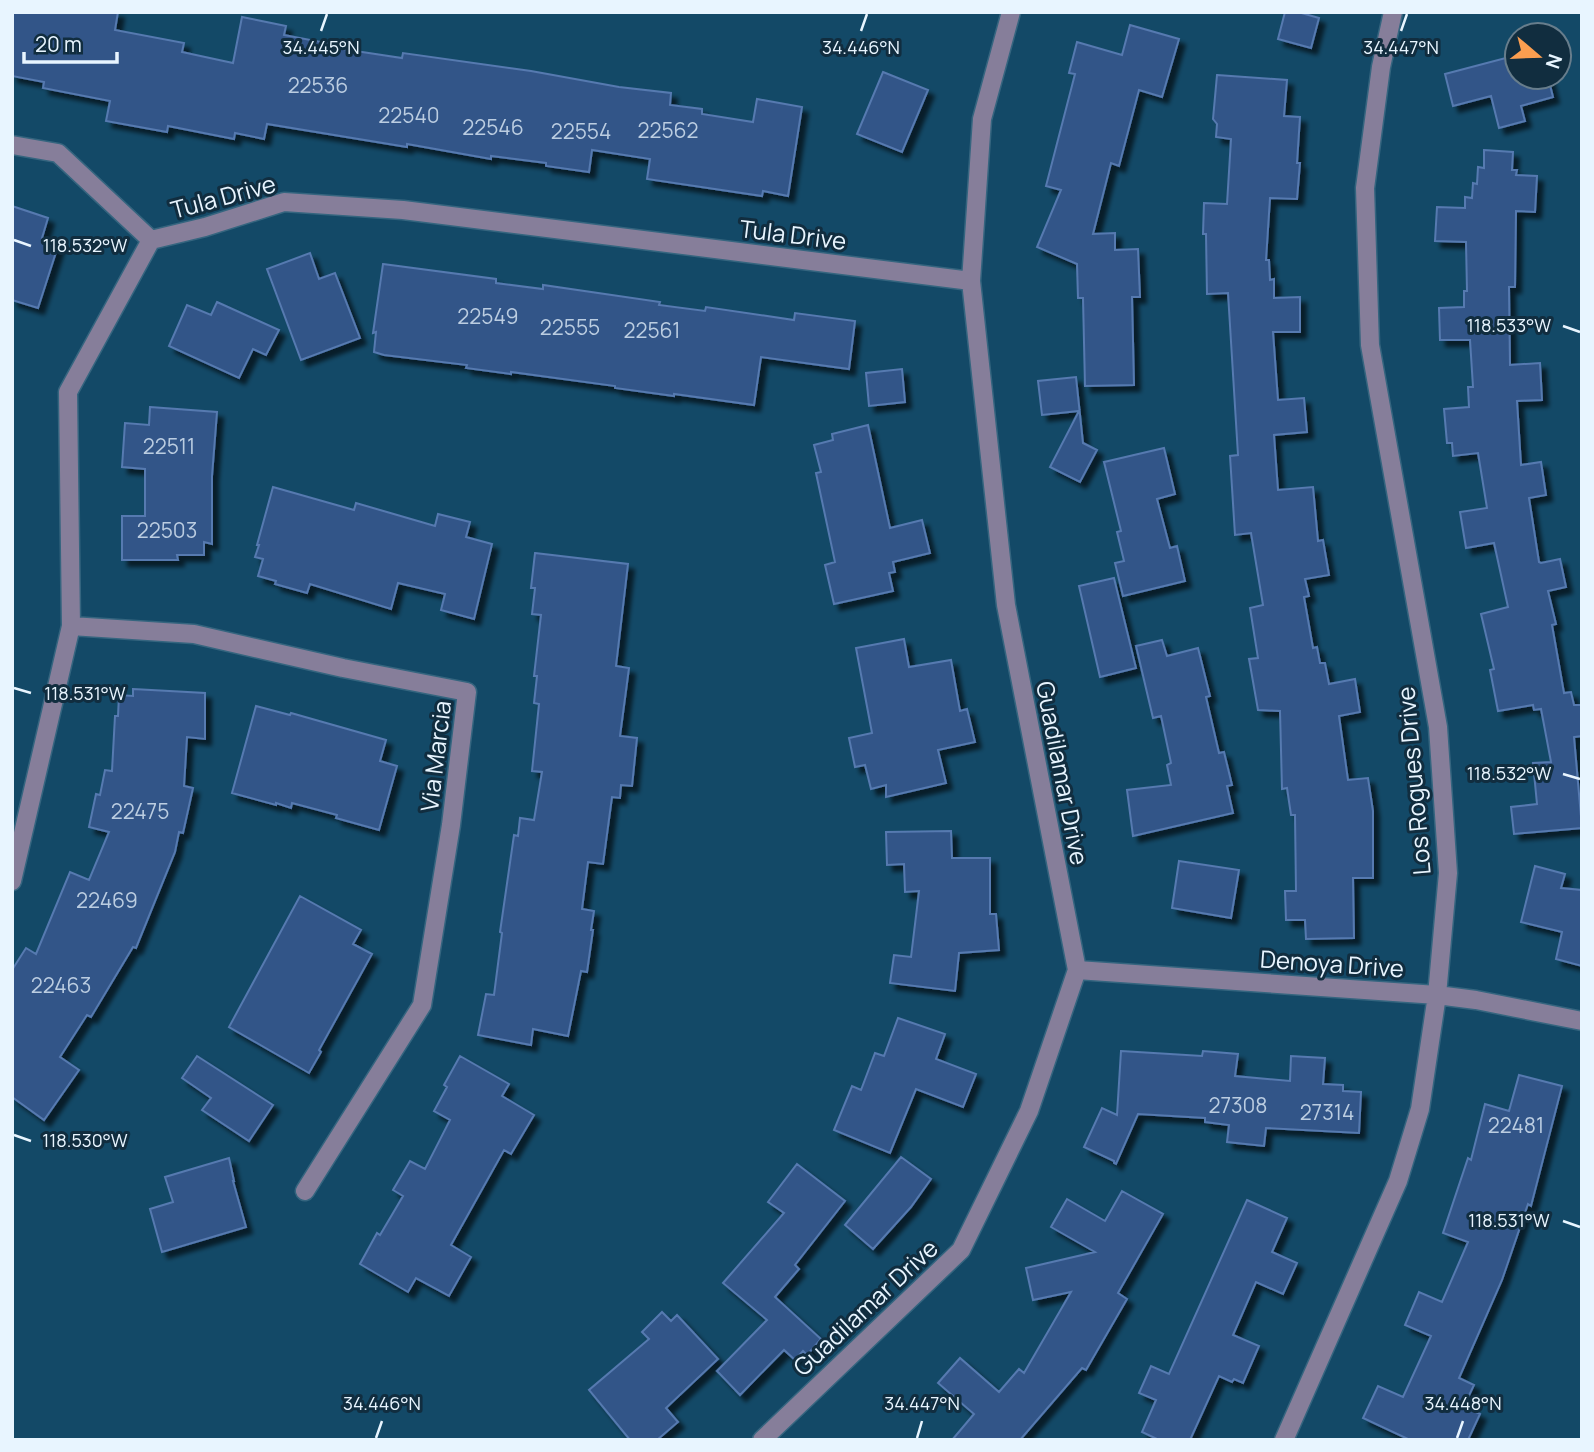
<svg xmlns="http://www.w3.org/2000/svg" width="1594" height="1452" font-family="Manrope,sans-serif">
<defs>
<filter id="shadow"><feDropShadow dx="6" dy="6" stdDeviation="2" flood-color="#0009"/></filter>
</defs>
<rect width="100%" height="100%" fill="#134967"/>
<path fill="#358" stroke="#567ab0" stroke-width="2" filter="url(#shadow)" d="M 12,12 L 118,12 L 115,30 L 184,43 L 182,52 L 233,63 L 242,17 L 286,26 L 284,35 L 342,46 L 342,49 L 402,58 L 403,53 L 531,71 L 619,87 L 671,93 L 670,105 L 702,109 L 702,114 L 753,122 L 757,99 L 802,107 L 788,196 L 763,191 L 762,196 L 647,179 L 650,159 L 592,150 L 589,172 L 546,166 L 546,163 L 491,156 L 491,159 L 407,144 L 407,147 L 267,124 L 264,139 L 235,133 L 234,139 L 168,126 L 167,132 L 106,121 L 110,101 L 43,88 L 44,82 L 12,76 Z
M 1285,12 L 1298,12 L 1319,18 L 1311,48 L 1278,39 Z
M 1130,25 L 1179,39 L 1162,97 L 1139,90 L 1119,166 L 1111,163 L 1093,234 L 1115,233 L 1115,250 L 1138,249 L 1140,297 L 1132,297 L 1134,385 L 1085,386 L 1083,298 L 1078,298 L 1077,264 L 1037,247 L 1061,190 L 1046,186 L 1075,74 L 1069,73 L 1077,42 L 1122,55 Z
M 1517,55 L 1517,77 L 1548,77 L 1553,97 L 1521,106 L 1525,121 L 1499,128 L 1491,96 L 1453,106 L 1445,74 Z
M 883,72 L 928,90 L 902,152 L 857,134 Z
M 1217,75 L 1287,80 L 1284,116 L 1300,117 L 1297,163 L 1300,163 L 1297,199 L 1270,198 L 1266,260 L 1269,260 L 1270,280 L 1274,279 L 1274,298 L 1300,297 L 1300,332 L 1273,332 L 1278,400 L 1304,398 L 1307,432 L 1274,435 L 1278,490 L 1313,487 L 1318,541 L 1323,540 L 1329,575 L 1305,579 L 1309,596 L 1304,597 L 1313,648 L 1317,647 L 1320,663 L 1325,663 L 1329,684 L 1355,679 L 1360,712 L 1339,716 L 1348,780 L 1368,778 L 1373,811 L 1373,878 L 1353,878 L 1354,938 L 1306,939 L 1305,920 L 1286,920 L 1285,891 L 1296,891 L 1295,815 L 1291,815 L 1287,788 L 1282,789 L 1280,711 L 1258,710 L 1249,659 L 1258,658 L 1250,608 L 1263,605 L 1251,533 L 1235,535 L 1230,456 L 1238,455 L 1228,293 L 1207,294 L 1206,234 L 1203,234 L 1204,203 L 1227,204 L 1231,139 L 1216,137 L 1217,124 L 1213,119 Z
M 1484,150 L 1513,152 L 1512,170 L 1517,170 L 1516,175 L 1537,176 L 1535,212 L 1516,211 L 1515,287 L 1509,287 L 1510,365 L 1540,363 L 1542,400 L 1517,401 L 1521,465 L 1541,462 L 1546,495 L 1529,498 L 1539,562 L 1541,563 L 1560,559 L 1566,587 L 1548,591 L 1556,624 L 1552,625 L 1564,693 L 1571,692 L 1574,705 L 1582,705 L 1582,736 L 1574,737 L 1582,828 L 1514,834 L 1511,807 L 1537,804 L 1533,763 L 1551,762 L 1541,709 L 1534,710 L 1533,705 L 1498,711 L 1490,670 L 1494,669 L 1481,614 L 1508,607 L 1494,543 L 1466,548 L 1460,512 L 1487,508 L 1478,453 L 1453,456 L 1452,443 L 1447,443 L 1444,409 L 1469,407 L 1468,387 L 1473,387 L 1470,340 L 1440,340 L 1439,308 L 1464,307 L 1464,291 L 1467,291 L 1466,242 L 1435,241 L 1437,207 L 1465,208 L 1465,197 L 1472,198 L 1473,183 L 1477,184 L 1478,167 L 1484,168 Z
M 12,206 L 48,218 L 42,238 L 59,243 L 38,308 L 12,300 Z
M 310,253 L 319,279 L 335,273 L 360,338 L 301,360 L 267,269 Z
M 383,264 L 496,279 L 496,283 L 543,289 L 543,285 L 660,302 L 659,305 L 705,311 L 706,307 L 794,320 L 795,313 L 855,321 L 849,369 L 761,357 L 754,405 L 674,394 L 674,396 L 615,388 L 615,386 L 511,372 L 511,374 L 466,368 L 467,365 L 384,355 L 374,352 L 376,332 L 373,333 Z
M 217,302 L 279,330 L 266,355 L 253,349 L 239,378 L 169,346 L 187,305 L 211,315 Z
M 902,369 L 905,402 L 869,406 L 866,373 Z
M 1076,377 L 1083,443 L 1097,450 L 1080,482 L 1050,467 L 1079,411 L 1042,415 L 1038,381 Z
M 150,407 L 217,412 L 212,476 L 212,544 L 204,542 L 204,555 L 177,555 L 178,560 L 122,560 L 122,516 L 145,516 L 145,469 L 122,467 L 125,423 L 149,425 Z
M 868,425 L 890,528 L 922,520 L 930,553 L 893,562 L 895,572 L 889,573 L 893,591 L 834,604 L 825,565 L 835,562 L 816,473 L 821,472 L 814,445 L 833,440 L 832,434 Z
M 1164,448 L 1175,494 L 1157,499 L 1170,548 L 1177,546 L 1185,581 L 1123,596 L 1115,563 L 1124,561 L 1117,532 L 1121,531 L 1104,462 Z
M 273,487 L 354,510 L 356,503 L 435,526 L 438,514 L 470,522 L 466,537 L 492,544 L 474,619 L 441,610 L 445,594 L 398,583 L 391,609 L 310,584 L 307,593 L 275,584 L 276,581 L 258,576 L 263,559 L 255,557 L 259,545 L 257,545 Z
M 535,553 L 628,564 L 616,666 L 629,668 L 620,736 L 637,738 L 632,786 L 621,785 L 620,798 L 612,797 L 603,864 L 588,862 L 582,909 L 594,911 L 591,930 L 593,930 L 587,972 L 581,971 L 568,1036 L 533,1029 L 531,1045 L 478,1035 L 486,994 L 494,995 L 502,933 L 500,932 L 514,835 L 518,836 L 520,818 L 534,820 L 542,772 L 532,771 L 539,704 L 534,703 L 537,676 L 534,676 L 541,615 L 532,614 L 535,588 L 531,588 Z
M 1114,578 L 1136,668 L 1100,677 L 1079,586 Z
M 904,639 L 909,667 L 951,660 L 960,711 L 967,709 L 975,742 L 938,750 L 946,783 L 886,797 L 886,785 L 871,789 L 865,765 L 855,767 L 849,738 L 872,733 L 856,648 Z
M 1162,640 L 1167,656 L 1198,648 L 1210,696 L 1206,697 L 1219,753 L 1224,752 L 1232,785 L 1227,786 L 1233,813 L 1133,836 L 1127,790 L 1171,785 L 1167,765 L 1171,763 L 1161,716 L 1153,718 L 1136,646 Z
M 133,689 L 205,693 L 205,739 L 187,737 L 184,786 L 193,788 L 183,833 L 179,832 L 175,852 L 136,948 L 133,947 L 91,1017 L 87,1015 L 60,1057 L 79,1070 L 44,1120 L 12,1097 L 12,970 L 26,948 L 36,954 L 70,872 L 89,880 L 109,832 L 89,827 L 96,794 L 100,795 L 105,770 L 112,771 L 115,716 L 118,716 L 119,695 L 133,696 Z
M 256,706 L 290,715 L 291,713 L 386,740 L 380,761 L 397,766 L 379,830 L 336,818 L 337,815 L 292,803 L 291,808 L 276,803 L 276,805 L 232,793 Z
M 951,831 L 952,858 L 990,858 L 990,914 L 996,914 L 999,950 L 959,953 L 955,991 L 890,983 L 894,955 L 911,957 L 919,891 L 905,892 L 904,864 L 887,865 L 886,832 Z
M 1179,861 L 1239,870 L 1231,918 L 1172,908 Z
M 1535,866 L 1565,874 L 1561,888 L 1582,890 L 1582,966 L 1556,959 L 1562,932 L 1521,922 Z
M 300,896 L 361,930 L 353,944 L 372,954 L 319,1050 L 321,1052 L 309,1073 L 229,1027 Z
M 898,1018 L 945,1034 L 936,1059 L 976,1074 L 963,1107 L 916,1089 L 890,1153 L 834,1130 L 852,1086 L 861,1090 L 875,1053 L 884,1056 Z
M 1121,1051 L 1202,1056 L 1203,1051 L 1238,1054 L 1235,1076 L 1290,1081 L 1291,1056 L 1325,1058 L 1323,1084 L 1343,1085 L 1343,1091 L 1361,1092 L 1359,1133 L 1266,1128 L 1264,1146 L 1227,1142 L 1229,1125 L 1205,1122 L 1205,1118 L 1138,1114 L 1116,1164 L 1114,1163 L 1114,1161 L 1084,1147 L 1102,1108 L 1117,1115 Z
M 197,1056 L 273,1105 L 249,1141 L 202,1110 L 211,1098 L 182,1078 Z
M 460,1056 L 509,1084 L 502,1096 L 534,1115 L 511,1154 L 504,1150 L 451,1245 L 471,1257 L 449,1296 L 416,1278 L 408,1292 L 360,1264 L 377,1233 L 380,1235 L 403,1196 L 393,1190 L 410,1161 L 425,1169 L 450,1120 L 434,1111 L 447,1087 L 444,1085 Z
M 1519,1075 L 1562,1086 L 1531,1206 L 1528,1204 L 1502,1280 L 1459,1378 L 1474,1385 L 1464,1406 L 1480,1414 L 1468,1440 L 1410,1440 L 1363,1418 L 1378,1386 L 1403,1397 L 1431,1336 L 1405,1325 L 1419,1292 L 1442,1302 L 1468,1242 L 1443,1233 L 1468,1158 L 1471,1160 L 1485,1104 L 1509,1111 Z
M 901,1157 L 931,1179 L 911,1207 L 873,1249 L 845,1225 Z
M 229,1158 L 234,1181 L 233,1181 L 246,1227 L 162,1252 L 150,1209 L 173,1202 L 165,1177 Z
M 797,1164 L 845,1201 L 795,1265 L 799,1269 L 775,1297 L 821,1339 L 807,1355 L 803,1351 L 795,1360 L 784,1350 L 740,1395 L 717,1371 L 767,1320 L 723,1283 L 784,1213 L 768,1202 Z
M 1122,1191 L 1163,1214 L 1118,1293 L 1127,1299 L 1086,1370 L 1082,1368 L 1020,1440 L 952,1440 L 974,1414 L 938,1383 L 960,1358 L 999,1392 L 1019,1369 L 1024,1373 L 1071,1292 L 1033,1300 L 1026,1268 L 1095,1252 L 1051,1227 L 1067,1199 L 1105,1221 Z
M 1247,1200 L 1287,1218 L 1272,1252 L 1297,1263 L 1283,1294 L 1256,1282 L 1233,1335 L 1259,1346 L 1243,1383 L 1234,1379 L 1232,1382 L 1219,1376 L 1190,1440 L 1159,1440 L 1142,1432 L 1156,1400 L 1139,1393 L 1151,1366 L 1169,1374 Z
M 662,1312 L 671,1321 L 677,1315 L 718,1359 L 666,1408 L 678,1422 L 657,1440 L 630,1440 L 589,1390 L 649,1339 L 642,1332 Z"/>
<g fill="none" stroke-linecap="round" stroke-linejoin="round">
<defs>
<path id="minor" d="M 12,145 L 58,153 L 151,240
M 71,626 L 194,634 L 343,668 L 467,692 L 451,825 L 422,1005 L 305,1191
M 12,881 L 71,626 L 68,392 L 151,240 L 205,227 L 284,202 L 403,210 L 971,281
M 1077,970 L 1437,995 L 1476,1000 L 1582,1021
M 762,1440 L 961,1250 L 1029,1111 L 1077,970 L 1006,605 L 971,281 L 982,119 L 1011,12
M 1284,1440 L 1398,1181 L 1420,1109 L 1437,995 L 1448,873 L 1438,727 L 1370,345 L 1365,188 L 1381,67 L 1393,12"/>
</defs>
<use href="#minor" stroke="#35657f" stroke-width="21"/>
<use href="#minor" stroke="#867e9a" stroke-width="18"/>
</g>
<path fill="none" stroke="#e8f5ff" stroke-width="2.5" d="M 321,31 L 327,14M 861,31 L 867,14M 1401,31 L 1407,14M 14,240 L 31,246M 1563,326 L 1580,332M 14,688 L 31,693M 1563,774 L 1580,779M 14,1135 L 31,1141M 1563,1221 L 1580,1227M 376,1438 L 382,1421M 917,1438 L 922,1421M 1457,1438 L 1463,1421"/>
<g text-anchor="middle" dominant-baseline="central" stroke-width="6" stroke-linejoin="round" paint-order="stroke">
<g font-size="21" fill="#bbcde1">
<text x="318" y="85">22536</text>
<text x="409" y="115">22540</text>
<text x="493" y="127">22546</text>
<text x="668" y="130">22562</text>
<text x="581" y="131">22554</text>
<text x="488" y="316">22549</text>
<text x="570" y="327">22555</text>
<text x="652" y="330">22561</text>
<text x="169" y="446">22511</text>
<text x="167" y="530">22503</text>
<text x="140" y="811">22475</text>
<text x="107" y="900">22469</text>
<text x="61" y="985">22463</text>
<text x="1238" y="1105">27308</text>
<text x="1327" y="1112">27314</text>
<text x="1516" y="1125">22481</text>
</g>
<g font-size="24" fill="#e8f5ff" stroke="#112d3f">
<text transform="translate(223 196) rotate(-15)">Tula Drive</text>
<text transform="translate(793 234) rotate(7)">Tula Drive</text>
<text transform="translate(435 756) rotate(-83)">Via Marcia</text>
<text transform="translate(1063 773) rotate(79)">Guadilamar Drive</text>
<text transform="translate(1413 781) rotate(-95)">Los Rogues Drive</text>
<text transform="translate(1332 963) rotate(4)">Denoya Drive</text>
<text transform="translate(865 1307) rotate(-43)">Guadilamar Drive</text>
</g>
</g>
<g font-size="18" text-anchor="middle" fill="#e8f5ff" stroke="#112d3f" stroke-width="6" stroke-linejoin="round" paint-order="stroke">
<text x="321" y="54">34.445°N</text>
<text x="861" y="54">34.446°N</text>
<text x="1401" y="54">34.447°N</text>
<text x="85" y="252">118.532°W</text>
<text x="1509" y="332">118.533°W</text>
<text x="85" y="700">118.531°W</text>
<text x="1509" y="780">118.532°W</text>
<text x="85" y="1147">118.530°W</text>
<text x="1509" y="1227">118.531°W</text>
<text x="382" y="1410">34.446°N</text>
<text x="922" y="1410">34.447°N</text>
<text x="1463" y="1410">34.448°N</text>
</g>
<rect width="1594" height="1452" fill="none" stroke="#e8f5ff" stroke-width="28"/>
<g transform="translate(1538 56) rotate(109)"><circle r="33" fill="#112d3f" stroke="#677d8c" stroke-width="2"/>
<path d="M0-5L12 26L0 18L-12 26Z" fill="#fb9e50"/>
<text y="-10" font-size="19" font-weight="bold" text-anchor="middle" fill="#e8f5ff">N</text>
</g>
<path d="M24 52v10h93v-10" fill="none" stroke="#e8f5ff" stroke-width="3.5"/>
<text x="35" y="52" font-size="21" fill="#e8f5ff" stroke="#112d3f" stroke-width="5" paint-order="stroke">20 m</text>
</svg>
